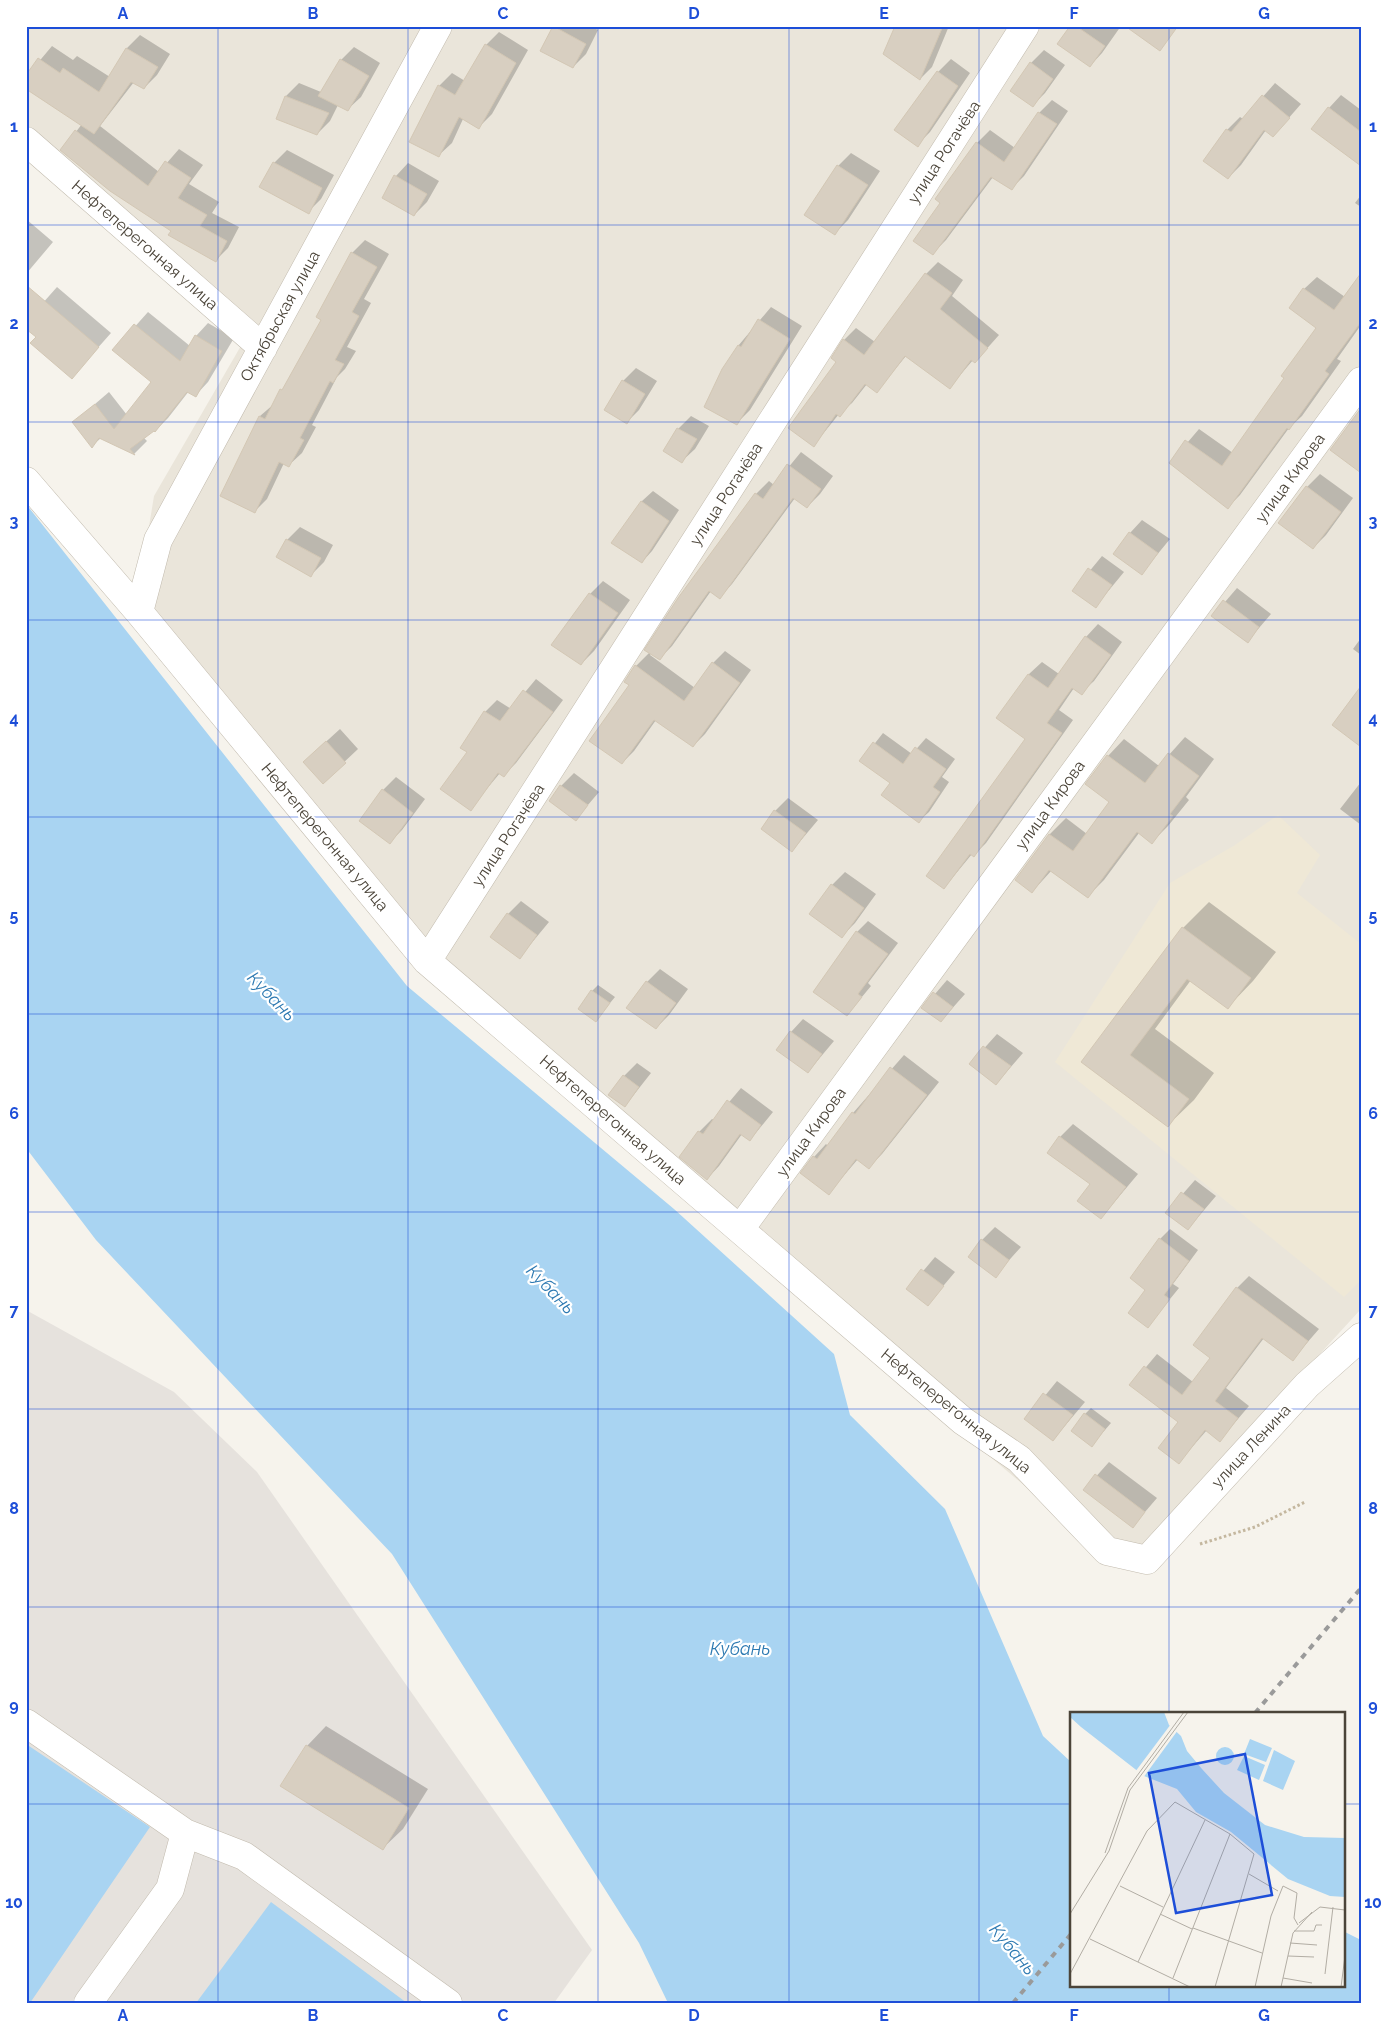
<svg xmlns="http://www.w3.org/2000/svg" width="1387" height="2029" font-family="Raleway,sans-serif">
<rect width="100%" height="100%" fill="#f6f3ec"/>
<path fill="#eae5da" d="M 26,26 L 1361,26 L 1361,1309 L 1123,1569 L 814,1308 L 409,953 L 135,612 L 154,496 L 242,344 L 26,156 Z"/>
<path fill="#e6e2dd" d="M 26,1310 L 174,1392 L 257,1472 L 592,1950 L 554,2003 L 26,2003 Z"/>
<path fill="#efe8d6" d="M 1278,815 L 1320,855 L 1297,893 L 1361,944 L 1361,1280 L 1344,1297 L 1055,1062 L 1170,883 L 1235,845 Z"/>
<path fill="#a9d4f2" d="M 26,504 L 407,986 L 674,1209 L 834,1354 L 850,1415 L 945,1509 L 1043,1736 L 1071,1762 L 1071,1985 L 1343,1985 L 1343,1931 L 1361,1940 L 1361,2003 L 668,2003 L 639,1943 L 392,1554 L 96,1240 L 26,1148 Z
M 26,1744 L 150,1827 L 30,2003 L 26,2003 Z
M 271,1902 L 407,2003 L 196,2003 Z"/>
<path fill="#0003" d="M 555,26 L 590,26 L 598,30 L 586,54 L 573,67 Z
M 897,26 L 949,26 L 932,67 L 920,79 Z
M 1071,26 L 1121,26 L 1102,53 L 1090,66 Z
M 499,32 L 528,50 L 492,114 L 479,127 L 463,119 L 452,143 L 439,155 L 439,86 L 452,73 L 465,81 L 486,45 Z
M 140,35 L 170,54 L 157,75 L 144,88 L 134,82 L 100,126 L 159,172 L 179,149 L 203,165 L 189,184 L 219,202 L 212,213 L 239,227 L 228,248 L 215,261 L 62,150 L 82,124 L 26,77 L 52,46 L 73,60 L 77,56 L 110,77 L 127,48 Z
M 354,47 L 380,63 L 361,97 L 348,109 L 338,105 L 330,121 L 317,134 L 277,118 L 286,96 L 299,83 L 321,92 L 341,60 Z
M 1044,50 L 1065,65 L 1045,93 L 1032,106 L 1031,63 Z
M 951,59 L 970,73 L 930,132 L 917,145 L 938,72 Z
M 1275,83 L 1301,104 L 1273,136 L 1266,130 L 1241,165 L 1228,178 L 1227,130 L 1240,117 L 1243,119 Z
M 1341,95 L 1361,110 L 1361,146 L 1329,108 Z
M 1052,100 L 1068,111 L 1024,176 L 1011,189 L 993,177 L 946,240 L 933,253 L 942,202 L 977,143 L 990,130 L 1015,148 L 1039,113 Z
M 287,150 L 334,175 L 321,199 L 308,212 L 274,163 Z
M 851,153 L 880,171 L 848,220 L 835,233 L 838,166 Z
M 408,163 L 439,181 L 427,202 L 414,215 L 396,176 Z
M 1361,195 L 1361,207 L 1355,203 Z
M 26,219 L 53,242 L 26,274 Z
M 365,240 L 389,254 L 364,299 L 371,303 L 347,347 L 356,351 L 345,369 L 337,377 L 312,425 L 316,427 L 302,453 L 289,465 L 284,463 L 267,499 L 254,512 L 221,496 L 260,416 L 274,404 L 287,384 L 323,320 L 352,253 Z
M 938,262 L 963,280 L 952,296 L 999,335 L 975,362 L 973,360 L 950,387 L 906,356 L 877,391 L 867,384 L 852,403 L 839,414 L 814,445 L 844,340 L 856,328 L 875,342 L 926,274 Z
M 1361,275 L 1361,325 L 1337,359 L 1341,361 L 1302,416 L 1289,428 L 1240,495 L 1228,507 L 1170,463 L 1199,429 L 1233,453 L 1286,378 L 1318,328 L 1304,289 L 1317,277 L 1345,297 Z
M 57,287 L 111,333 L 72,377 L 26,322 Z
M 771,307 L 802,326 L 750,410 L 737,423 L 738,346 Z
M 148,312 L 190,346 L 196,336 L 208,323 L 234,338 L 208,382 L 196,395 L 189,391 L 168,418 L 155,431 L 154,429 L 143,437 L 147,441 L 134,454 L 101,438 L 92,446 L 74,422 L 109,392 L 127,415 L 153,382 L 114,350 Z
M 636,368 L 657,381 L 639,410 L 626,423 L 623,381 Z
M 691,416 L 709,426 L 695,449 L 682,461 L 665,451 L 678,429 Z
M 801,452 L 833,476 L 820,494 L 807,507 L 795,498 L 732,584 L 720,597 L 711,591 L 672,646 L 659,659 L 651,653 L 650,655 L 695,688 L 713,663 L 725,651 L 751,670 L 705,734 L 693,746 L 656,720 L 634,751 L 622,763 L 631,685 L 626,681 L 636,666 L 650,652 L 756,494 L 769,481 L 774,485 Z
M 1320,474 L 1353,498 L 1326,535 L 1313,548 L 1280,523 L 1307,487 Z
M 653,491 L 679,510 L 652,551 L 642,562 L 613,543 L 642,501 Z
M 1142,520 L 1170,539 L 1142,573 L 1130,533 Z
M 300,527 L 333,545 L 324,562 L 311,575 L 287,540 Z
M 1102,556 L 1124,572 L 1096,606 L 1074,590 Z
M 603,581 L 630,600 L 594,651 L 581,664 L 590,594 Z
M 1237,588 L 1271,614 L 1247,642 L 1213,616 Z
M 1098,624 L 1122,642 L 1094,681 L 1081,693 L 1074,688 L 1059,710 L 1073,720 L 986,843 L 974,855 L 972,854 L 944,888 L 1027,739 L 998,718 L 1029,674 L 1042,662 L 1059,674 L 1086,637 Z
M 1361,638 L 1361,655 L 1353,649 Z
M 536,679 L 563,700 L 516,763 L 504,775 L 500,773 L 470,809 L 469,752 L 462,748 L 485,712 L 497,700 L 511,709 Z
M 340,729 L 358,749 L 323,782 L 318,749 Z
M 883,733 L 912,754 L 926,738 L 955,759 L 942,777 L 949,782 L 929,812 L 919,821 L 892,783 L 861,761 Z
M 1185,737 L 1214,759 L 1186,797 L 1189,800 L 1168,826 L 1152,842 L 1139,833 L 1104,880 L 1087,897 L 1052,870 L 1032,892 L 1016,880 L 1050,834 L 1066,818 L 1087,834 L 1111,802 L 1087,784 L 1108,756 L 1124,739 L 1159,766 Z
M 574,773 L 599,792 L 576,819 L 561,786 Z
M 396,777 L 425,799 L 402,830 L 390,842 L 383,790 Z
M 1361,782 L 1361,825 L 1340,809 Z
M 788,798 L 818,820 L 792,851 L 775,811 Z
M 845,872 L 876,894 L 855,923 L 842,936 L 832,885 Z
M 521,901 L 549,922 L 520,957 L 508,914 Z
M 1209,902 L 1276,952 L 1253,981 L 1228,1007 L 1191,980 L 1155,1029 L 1214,1073 L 1194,1100 L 1168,1125 L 1083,1061 L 1183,928 Z
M 868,921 L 898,943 L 868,983 L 871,986 L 847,1015 L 814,991 L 857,932 Z
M 660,969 L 688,989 L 669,1015 L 656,1028 L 647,982 Z
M 947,980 L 965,994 L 941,1021 L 923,1008 Z
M 598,985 L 615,997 L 596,1020 L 592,991 Z
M 803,1019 L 834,1041 L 808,1072 L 791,1032 Z
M 997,1034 L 1023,1053 L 996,1084 L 970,1064 Z
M 904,1055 L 939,1082 L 882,1154 L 869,1167 L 858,1159 L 829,1193 L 814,1157 L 826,1144 L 828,1146 L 853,1113 Z
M 637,1063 L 651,1073 L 625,1106 L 624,1076 Z
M 741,1088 L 773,1112 L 750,1140 L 742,1134 L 719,1166 L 707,1179 L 699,1132 L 712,1119 L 714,1120 Z
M 1073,1124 L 1138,1174 L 1101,1218 L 1091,1184 L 1060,1137 Z
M 1195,1180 L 1216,1196 L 1188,1229 L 1166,1213 Z
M 995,1227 L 1021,1247 L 995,1276 L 982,1240 Z
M 1170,1229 L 1198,1250 L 1173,1284 L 1179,1288 L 1148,1326 L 1160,1239 Z
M 935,1257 L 955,1272 L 928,1304 L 908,1289 Z
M 1249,1276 L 1319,1329 L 1293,1359 L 1264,1338 L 1226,1388 L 1249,1406 L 1220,1440 L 1207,1430 L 1179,1462 L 1180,1421 L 1131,1385 L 1157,1354 L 1193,1382 L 1212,1358 L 1237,1288 Z
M 1057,1381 L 1085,1402 L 1053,1440 L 1026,1419 Z
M 1091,1408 L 1111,1423 L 1092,1445 L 1085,1414 Z
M 1109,1462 L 1157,1498 L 1133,1526 L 1085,1489 Z
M 326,1726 L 428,1789 L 403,1829 L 383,1848 L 307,1746 Z"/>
<path fill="#d8cfc1" stroke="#d3c7b4" d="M 553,26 L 586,44 L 573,68 L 540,51 Z
M 895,26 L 943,26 L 920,80 L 883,54 Z
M 1070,26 L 1076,26 L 1105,46 L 1090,67 L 1057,44 Z
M 1125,26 L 1178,26 L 1160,51 Z
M 485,44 L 516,63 L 479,129 L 459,117 L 439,157 L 409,142 L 438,85 L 455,95 Z
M 126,48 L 158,67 L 144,89 L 131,82 L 94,134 L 26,89 L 26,75 L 38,58 L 60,73 L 63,68 L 99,92 Z
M 340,59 L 369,76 L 348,111 L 318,96 Z
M 1030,62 L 1053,79 L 1033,107 L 1010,91 Z
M 937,71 L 958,86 L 918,147 L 894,130 Z
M 1262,95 L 1290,118 L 1273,137 L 1264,130 L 1228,179 L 1203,161 L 1226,129 L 1231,132 Z
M 285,96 L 329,113 L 317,135 L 276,119 Z
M 1328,107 L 1361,132 L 1361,166 L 1311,129 Z
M 1038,112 L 1057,124 L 1012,190 L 991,177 L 933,255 L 913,241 L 940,203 L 935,199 L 976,142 L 1004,162 Z
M 75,130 L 148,186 L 165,161 L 191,178 L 178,198 L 207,215 L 200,226 L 227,241 L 216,262 L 168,235 L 171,231 L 110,191 L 60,150 Z
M 273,162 L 322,188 L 309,214 L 259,187 Z
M 837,165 L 868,185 L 835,235 L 804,215 Z
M 394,175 L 427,194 L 414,216 L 382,198 Z
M 351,252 L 377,267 L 352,312 L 359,316 L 335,360 L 344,364 L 333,383 L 330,381 L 300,438 L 304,440 L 289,467 L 279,462 L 255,513 L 220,496 L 259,416 L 265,419 L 280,389 L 282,390 L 321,320 L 316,317 Z
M 925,273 L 952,293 L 940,309 L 988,348 L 975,363 L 971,360 L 950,389 L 905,356 L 877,393 L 865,384 L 840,417 L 836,414 L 814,447 L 788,428 L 836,362 L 831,358 L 843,339 L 864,355 Z
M 1361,273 L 1361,322 L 1325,371 L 1329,374 L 1289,430 L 1287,428 L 1228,509 L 1169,463 L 1185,440 L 1222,466 L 1284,378 L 1281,376 L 1316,328 L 1289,308 L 1303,288 L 1334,310 Z
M 26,285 L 99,347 L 72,379 L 30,343 L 36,337 L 26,329 Z
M 758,319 L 790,339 L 737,425 L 704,407 L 722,369 L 738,345 L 741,347 Z
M 134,324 L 180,361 L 195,335 L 222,351 L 196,397 L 187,392 L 155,432 L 154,431 L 130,449 L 135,455 L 99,438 L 92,448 L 72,422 L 95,404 L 114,429 L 151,382 L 112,350 Z
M 622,380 L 645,394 L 627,424 L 604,410 Z
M 1361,408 L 1361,473 L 1330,450 Z
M 677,428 L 697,439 L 682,463 L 663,451 Z
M 787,464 L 821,489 L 807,508 L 793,498 L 720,599 L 709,591 L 660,660 L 644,650 L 678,598 L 755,493 L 763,499 Z
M 1306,486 L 1341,512 L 1313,549 L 1278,523 Z
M 641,501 L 669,521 L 642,563 L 611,543 Z
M 1129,532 L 1158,553 L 1142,575 L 1113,554 Z
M 286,539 L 321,558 L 311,577 L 276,557 Z
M 1088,568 L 1112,585 L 1096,608 L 1072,591 Z
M 589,593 L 618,613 L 581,665 L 551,645 Z
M 1223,600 L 1259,627 L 1248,643 L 1211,616 Z
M 1085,636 L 1111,655 L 1082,695 L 1072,688 L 1047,723 L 1062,733 L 974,857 L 970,854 L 944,889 L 926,876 L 1025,739 L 996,718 L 1028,674 L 1048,688 Z
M 712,662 L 740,683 L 693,747 L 654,720 L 622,764 L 589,741 L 629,685 L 624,682 L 635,665 L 684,701 Z
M 1361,686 L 1361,747 L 1332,725 Z
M 523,690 L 553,712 L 504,777 L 498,773 L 471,811 L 440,789 L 467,752 L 460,748 L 484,711 L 500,721 Z
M 326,741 L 346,763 L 323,784 L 303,762 Z
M 873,742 L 903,764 L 915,747 L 946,769 L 933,787 L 940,792 L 919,823 L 881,795 L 890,783 L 859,761 Z
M 1168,753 L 1199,776 L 1170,814 L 1173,816 L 1152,844 L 1137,832 L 1088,898 L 1049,870 L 1032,893 L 1015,880 L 1049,834 L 1073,851 L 1109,802 L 1085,784 L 1107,755 L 1145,783 Z
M 560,785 L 588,805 L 576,821 L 549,801 Z
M 382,789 L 413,813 L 390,844 L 359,821 Z
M 774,810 L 806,833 L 792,852 L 761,829 Z
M 831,884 L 864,908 L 842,938 L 809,914 Z
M 507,913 L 537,935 L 520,959 L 490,937 Z
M 1182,927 L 1251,978 L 1228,1009 L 1187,979 L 1130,1055 L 1189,1099 L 1168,1127 L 1081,1062 Z
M 856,931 L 888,954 L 858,994 L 862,997 L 847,1016 L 813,992 Z
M 646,981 L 676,1003 L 656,1029 L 626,1008 Z
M 591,990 L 610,1003 L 596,1022 L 578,1009 Z
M 933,992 L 953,1007 L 941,1022 L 921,1008 Z
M 790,1031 L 822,1054 L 808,1073 L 776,1050 Z
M 983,1046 L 1011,1066 L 996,1085 L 969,1064 Z
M 890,1067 L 927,1095 L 869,1169 L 856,1159 L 829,1195 L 800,1173 L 813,1156 L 817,1159 L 852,1112 L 855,1114 Z
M 623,1075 L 639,1087 L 625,1107 L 608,1095 Z
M 727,1100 L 761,1125 L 750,1141 L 740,1134 L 707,1180 L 679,1157 L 698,1131 L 703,1134 Z
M 1059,1136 L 1126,1187 L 1101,1219 L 1077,1201 L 1090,1184 L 1047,1153 Z
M 1181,1192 L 1204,1209 L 1188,1230 L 1165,1213 Z
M 1159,1238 L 1189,1261 L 1164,1295 L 1170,1299 L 1148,1328 L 1128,1313 L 1145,1290 L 1130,1278 Z
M 981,1239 L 1009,1260 L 996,1278 L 968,1257 Z
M 921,1269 L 944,1286 L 928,1306 L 906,1289 Z
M 1236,1287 L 1308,1341 L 1293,1361 L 1262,1338 L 1215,1401 L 1238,1418 L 1220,1442 L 1205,1430 L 1179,1464 L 1158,1448 L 1178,1422 L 1129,1385 L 1144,1366 L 1182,1395 L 1210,1358 L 1193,1345 Z
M 1043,1393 L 1073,1415 L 1053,1441 L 1024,1419 Z
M 1084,1413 L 1105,1429 L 1092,1447 L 1071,1431 Z
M 1095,1474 L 1145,1512 L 1133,1528 L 1083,1490 Z
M 306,1745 L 409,1808 L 383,1850 L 280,1786 Z"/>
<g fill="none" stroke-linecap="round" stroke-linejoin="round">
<defs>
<path id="minor" d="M 26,141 L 263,348
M 26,481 L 139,612 L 427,961 L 963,1421 L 1019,1459 L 1107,1551 L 1147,1560 L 1307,1385 L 1361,1337
M 139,612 L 158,540 L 438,26
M 427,961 L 1025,26
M 740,1229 L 1361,381
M 26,1723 L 185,1833 L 244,1856 L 448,2003
M 88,2003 L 170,1889 L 185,1833"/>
</defs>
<use href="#minor" stroke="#c2bbae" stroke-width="29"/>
<path stroke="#c4b79f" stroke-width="3" stroke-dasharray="2.5 2.5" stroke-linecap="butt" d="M 1200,1544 L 1255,1527 L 1305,1502"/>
<use href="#minor" stroke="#fff" stroke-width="28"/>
<path stroke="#9a9a9a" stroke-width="4" stroke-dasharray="6 6" stroke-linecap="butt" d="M 1255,1713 L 1361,1588
M 1013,2003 L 1071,1934"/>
</g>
<path fill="none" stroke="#1d4ed8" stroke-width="1" stroke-opacity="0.55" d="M 218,26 L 218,2003M 408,26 L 408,2003M 598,26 L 598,2003M 789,26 L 789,2003M 979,26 L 979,2003M 1169,26 L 1169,1713M 26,225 L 1361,225M 26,422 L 1361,422M 26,620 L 1361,620M 26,817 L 1361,817M 26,1014 L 1361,1014M 26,1212 L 1361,1212M 26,1409 L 1361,1409M 26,1607 L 1361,1607M 26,1804 L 1071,1804M 1343,1804 L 1361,1804M 1169,1985 L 1169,2003"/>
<g text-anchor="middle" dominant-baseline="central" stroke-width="4.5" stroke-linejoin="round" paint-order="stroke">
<g font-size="16" fill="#4b4439" stroke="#fff">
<text transform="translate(944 152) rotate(-57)">улица Рогачёва</text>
<text transform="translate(145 245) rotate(41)">Нефтеперегонная улица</text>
<text transform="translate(280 316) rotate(-61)">Октябрьская улица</text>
<text transform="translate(1290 478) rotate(-54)">улица Кирова</text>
<text transform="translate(726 494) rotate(-57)">улица Рогачёва</text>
<text transform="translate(1050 805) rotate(-54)">улица Кирова</text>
<text transform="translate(508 835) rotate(-57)">улица Рогачёва</text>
<text transform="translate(325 837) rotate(50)">Нефтеперегонная улица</text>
<text transform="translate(613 1120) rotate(41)">Нефтеперегонная улица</text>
<text transform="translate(811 1132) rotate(-54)">улица Кирова</text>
<text transform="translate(956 1411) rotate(39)">Нефтеперегонная улица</text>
<text transform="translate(1251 1446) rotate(-47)">улица Ленина</text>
</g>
<g font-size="18" font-style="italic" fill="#2e7ab2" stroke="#fff">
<text transform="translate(272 996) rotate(46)">Кубань</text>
<text transform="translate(551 1289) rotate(46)">Кубань</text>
<text x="740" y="1648">Кубань</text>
<text transform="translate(1013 1949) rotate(50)">Кубань</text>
</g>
</g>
<g transform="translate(1070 1712)">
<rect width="275" height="275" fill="#f6f3ec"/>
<path d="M 0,0 L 94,0 L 99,13 L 111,24 L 117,39 L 132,57 L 154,81 L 195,113 L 234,125 L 275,126 L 275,185 L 260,184 L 218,167 L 161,120 L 126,100 L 107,77 L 74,64 L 11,15 L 0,5 ZM 180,27 L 202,36 L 196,50 L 174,42 ZM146 44a9 9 0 1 1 18 0a9 9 0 1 1-18 0ZM 204,38 L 225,49 L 213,78 L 193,69 ZM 174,44 L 195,53 L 189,68 L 167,58 Z" fill="#a9d4f2"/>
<path d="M 101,12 L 108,18 L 73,66 L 65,60 Z" fill="#f6f3ec"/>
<path fill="none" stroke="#b2ada4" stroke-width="1" d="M 35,141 L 58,76 L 114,0M 179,162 L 208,179M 50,174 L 93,195M 0,202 L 39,139 L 60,78 L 118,0M 90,202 L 122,217M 229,211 L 250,195 L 275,198M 123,216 L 192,241M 224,219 L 244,219 L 246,213 L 252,213M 20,227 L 120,275M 220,231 L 247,233M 218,244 L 244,245M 68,250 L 135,108M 0,262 L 77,119 L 105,90 L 160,122 L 184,142 L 145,275M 255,262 L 263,195M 103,266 L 160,122M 213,266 L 242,271M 185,275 L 201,204 L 213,174 L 227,181 L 224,206 L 228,213M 211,275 L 223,221 L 242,200M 271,275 L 275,244"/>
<path fill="#1d4ed8" fill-opacity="0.15" stroke="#1d4ed8" stroke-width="2.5" d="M 175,42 L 202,183 L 106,201 L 79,61 Z"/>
<rect width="275" height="275" fill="none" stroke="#4b4439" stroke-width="2.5"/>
</g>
<rect width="1387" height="2029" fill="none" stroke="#ffffff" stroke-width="55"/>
<rect x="28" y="28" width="1332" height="1974" fill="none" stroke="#1d4ed8" stroke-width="2"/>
<g font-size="16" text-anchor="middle" font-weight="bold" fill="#1d4ed8">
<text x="123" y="19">A</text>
<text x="313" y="19">B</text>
<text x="503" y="19">C</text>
<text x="694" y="19">D</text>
<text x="884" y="19">E</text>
<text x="1074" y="19">F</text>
<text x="1264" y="19">G</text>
<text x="14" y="132">1</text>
<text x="1373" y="132">1</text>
<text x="14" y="329">2</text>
<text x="1373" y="329">2</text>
<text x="14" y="527">3</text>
<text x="1373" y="527">3</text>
<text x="14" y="724">4</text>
<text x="1373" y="724">4</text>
<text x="14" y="921">5</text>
<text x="1373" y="921">5</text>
<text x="14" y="1119">6</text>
<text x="1373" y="1119">6</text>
<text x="14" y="1316">7</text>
<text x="1373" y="1316">7</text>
<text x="14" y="1514">8</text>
<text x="1373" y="1514">8</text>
<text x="14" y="1711">9</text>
<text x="1373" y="1711">9</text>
<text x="14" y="1908">10</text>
<text x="1373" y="1908">10</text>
<text x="123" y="2021">A</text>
<text x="313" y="2021">B</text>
<text x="503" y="2021">C</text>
<text x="694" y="2021">D</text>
<text x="884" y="2021">E</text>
<text x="1074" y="2021">F</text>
<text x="1264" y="2021">G</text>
</g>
</svg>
